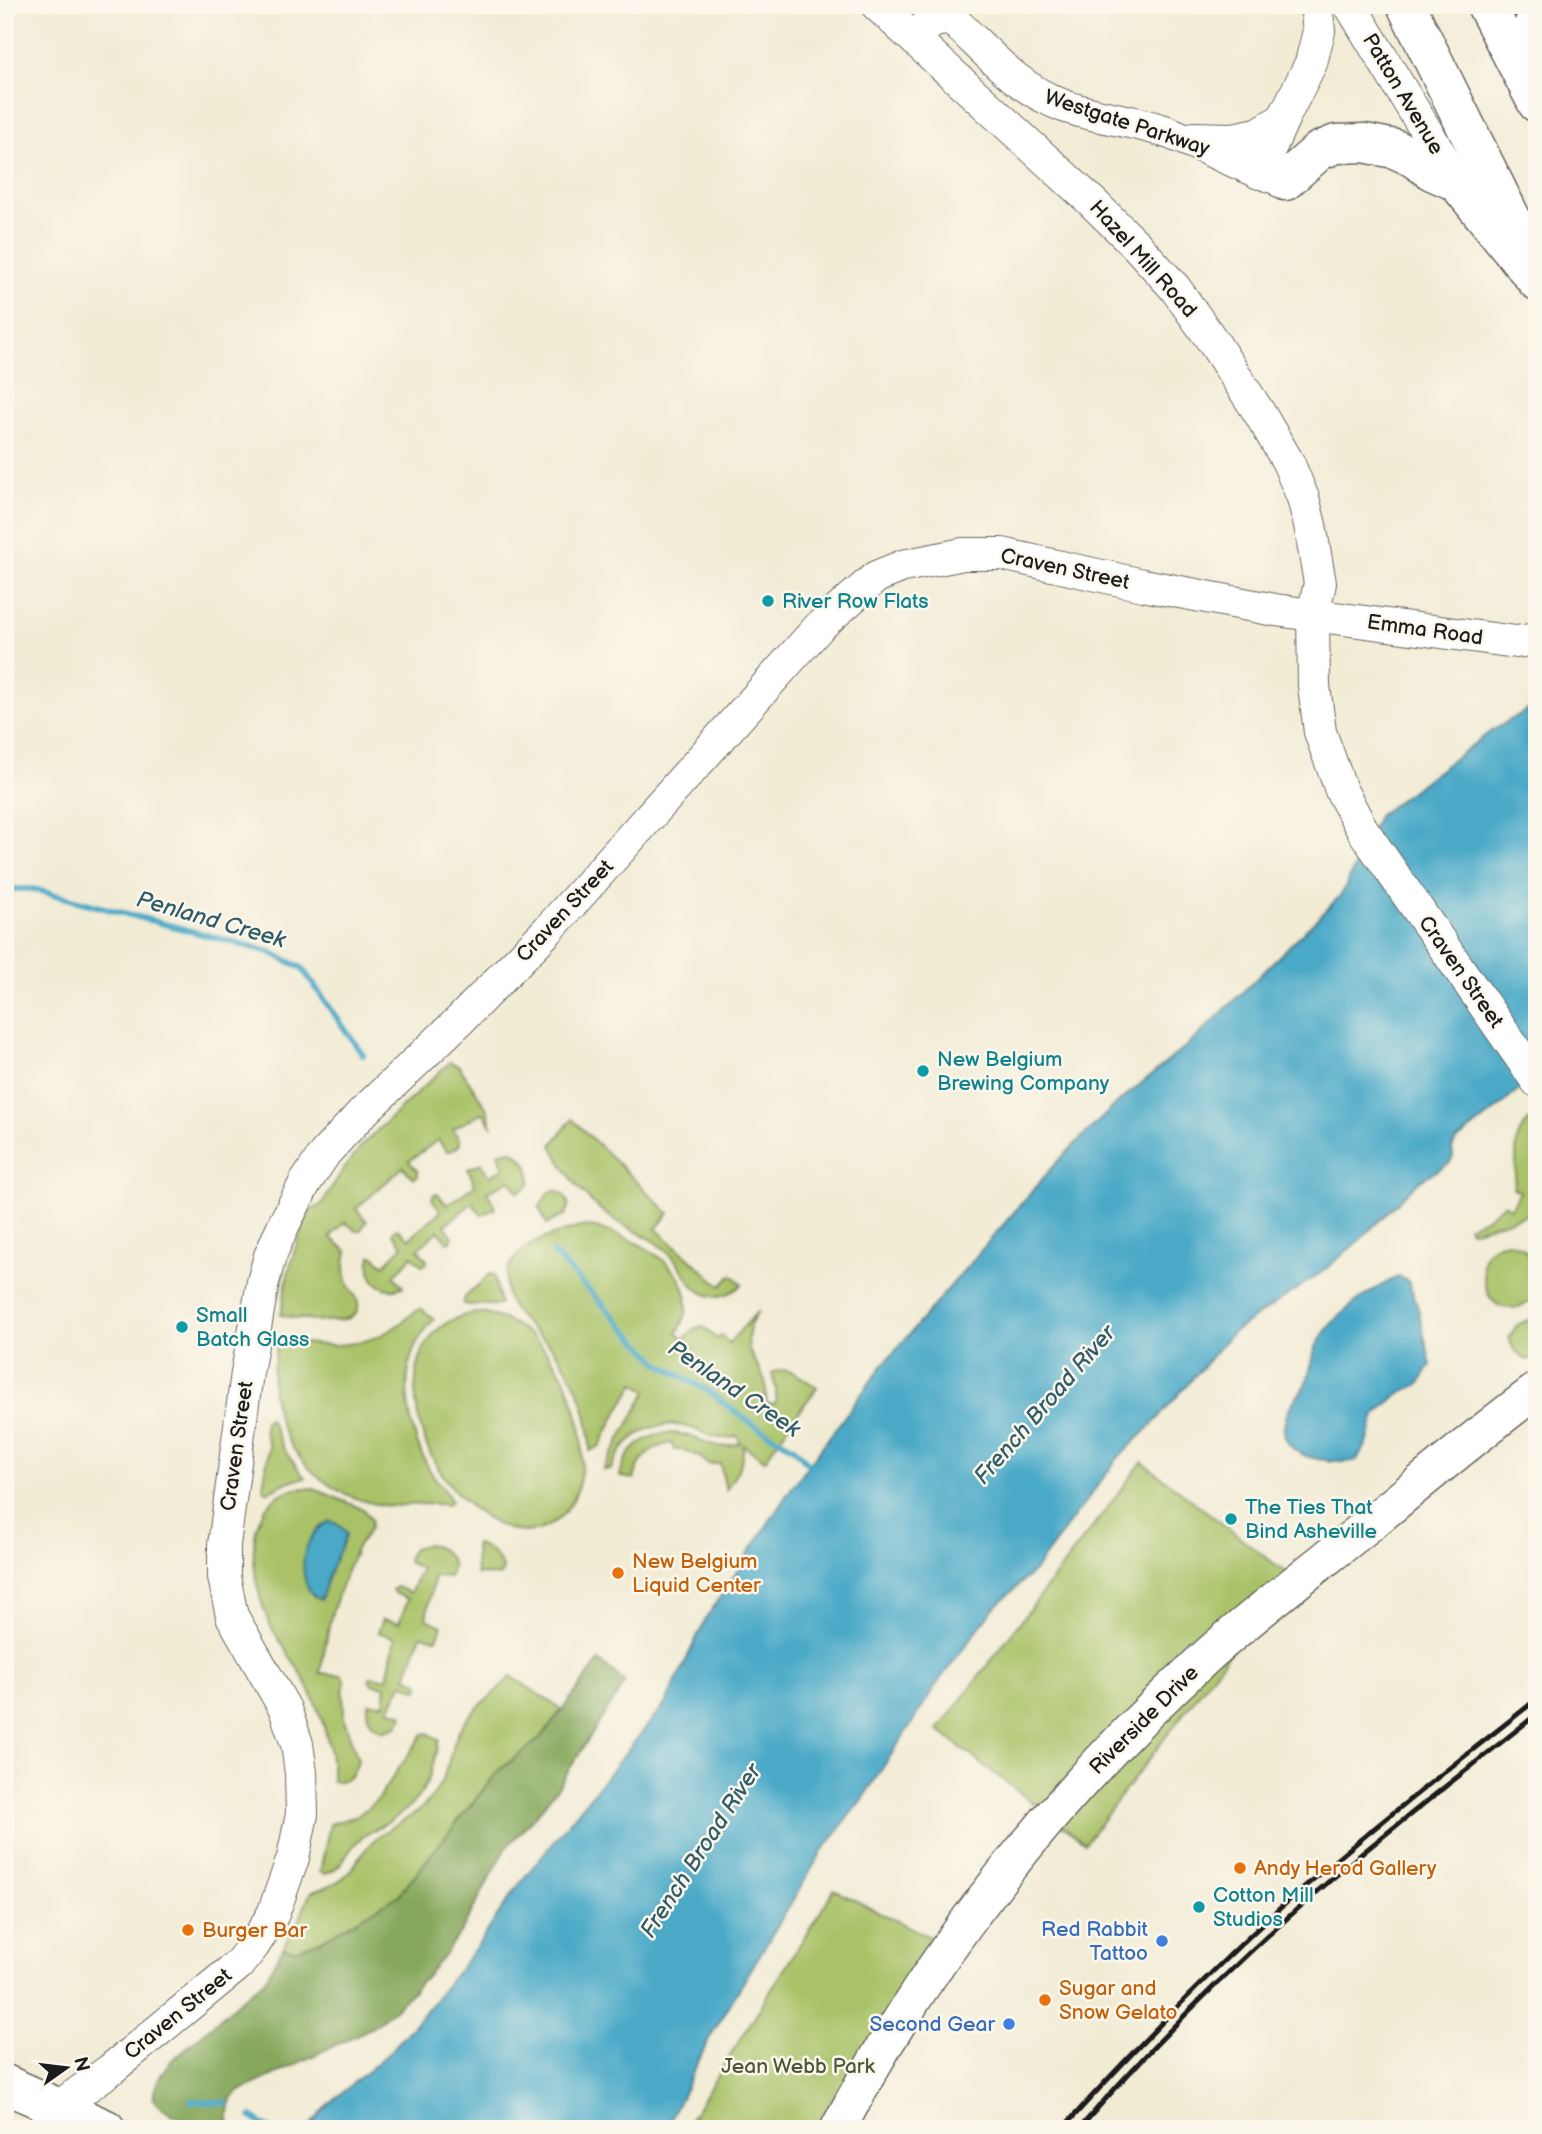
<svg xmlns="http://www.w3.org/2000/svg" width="1542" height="2134" font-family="'Balsamiq Sans',sans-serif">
<rect width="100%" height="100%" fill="#fbf7ec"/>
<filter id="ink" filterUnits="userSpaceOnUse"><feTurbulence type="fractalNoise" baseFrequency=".0143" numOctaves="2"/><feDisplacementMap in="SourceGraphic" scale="14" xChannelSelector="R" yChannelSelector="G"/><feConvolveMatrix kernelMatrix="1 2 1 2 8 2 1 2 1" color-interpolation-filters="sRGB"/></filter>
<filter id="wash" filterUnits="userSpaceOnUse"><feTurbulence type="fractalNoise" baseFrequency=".00686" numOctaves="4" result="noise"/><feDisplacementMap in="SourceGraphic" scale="28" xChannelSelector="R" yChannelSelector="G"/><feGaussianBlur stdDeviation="1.57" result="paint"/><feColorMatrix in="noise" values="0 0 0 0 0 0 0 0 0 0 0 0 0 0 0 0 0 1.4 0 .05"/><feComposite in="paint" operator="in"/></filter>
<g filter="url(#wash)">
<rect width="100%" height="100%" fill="#f2ecd5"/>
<path fill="#a9c268" stroke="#626f42" stroke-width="2" d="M 450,1062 L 459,1066 L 487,1109 L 492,1127 L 483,1112 L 453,1129 L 460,1141 L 459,1146 L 451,1151 L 447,1151 L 438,1140 L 409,1161 L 418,1172 L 418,1176 L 413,1178 L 403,1167 L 356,1209 L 367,1221 L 360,1231 L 356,1231 L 345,1222 L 330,1237 L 347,1251 C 344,1263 344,1276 350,1288 C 353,1293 357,1297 358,1303 C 363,1332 295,1318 281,1315 L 288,1273 L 300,1233 L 310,1211 L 322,1204 L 342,1171 L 363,1144 Z
M 1537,1114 L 1536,1208 L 1524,1216 L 1470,1231 L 1468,1226 L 1485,1219 L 1504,1204 L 1511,1208 L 1520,1192 L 1513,1188 C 1522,1156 1505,1136 1537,1114 Z
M 572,1119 L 669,1213 L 656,1229 L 721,1286 L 732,1275 L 742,1284 C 733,1293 722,1299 708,1295 C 691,1291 684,1268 672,1256 C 658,1241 640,1234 622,1224 C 589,1206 568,1179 552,1145 Z
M 510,1150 C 524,1156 531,1168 530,1184 L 526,1188 L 518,1192 L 510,1180 L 487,1192 L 495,1206 L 494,1209 L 482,1215 L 472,1203 L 445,1225 L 453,1237 L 451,1241 L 448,1242 L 438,1231 L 418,1249 L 427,1260 L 426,1264 L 422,1265 L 412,1256 L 394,1276 L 403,1287 C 381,1295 365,1278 371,1256 L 374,1256 L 384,1265 L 403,1246 L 393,1234 L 394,1230 L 398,1229 L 409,1239 L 441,1211 L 432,1199 L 434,1194 L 438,1194 L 447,1205 L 475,1185 L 468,1169 L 481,1163 L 490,1176 L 504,1168 L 498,1153 Z
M 552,1191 C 561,1190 567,1197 569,1205 L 565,1215 L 547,1224 L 539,1208 L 548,1194 Z
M 585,1226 C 624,1232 695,1263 686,1313 C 684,1320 681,1327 677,1333 L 684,1339 L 694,1329 L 702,1326 L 717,1339 L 721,1336 L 729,1343 L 758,1311 L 750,1326 L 748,1340 L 749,1350 L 765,1380 L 767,1404 L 776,1404 L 776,1388 L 772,1373 C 788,1364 804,1379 817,1388 L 797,1414 L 765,1460 L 743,1445 C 745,1461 735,1476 726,1490 L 720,1464 L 708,1464 C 698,1454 688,1449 674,1450 L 672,1443 C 652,1446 639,1459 634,1479 L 620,1477 C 624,1449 652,1428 681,1434 C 704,1438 715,1453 740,1443 L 738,1436 C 720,1442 708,1434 691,1428 C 654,1417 625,1436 611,1469 L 603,1470 L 647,1391 L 635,1383 L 613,1420 L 600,1446 L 590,1451 C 591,1417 578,1384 559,1356 C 546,1338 526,1328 514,1310 C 508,1303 506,1294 506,1285 C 506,1244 554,1234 585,1226 Z
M 1508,1242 L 1522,1247 L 1537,1266 L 1537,1295 C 1527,1307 1506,1314 1493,1301 C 1489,1298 1488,1292 1486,1287 C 1480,1265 1480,1245 1508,1242 Z
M 490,1274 L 494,1275 L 500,1303 L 499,1305 L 467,1305 L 463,1303 L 465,1297 Z
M 419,1309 L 422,1309 L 434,1319 C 427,1328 420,1335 415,1346 C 399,1384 410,1436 430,1471 C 436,1481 448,1491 451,1502 L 447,1505 C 425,1501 404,1508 382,1505 C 324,1496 280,1451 273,1393 C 271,1375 275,1357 278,1339 C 316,1346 357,1351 392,1329 C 402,1323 410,1315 419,1309 Z
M 476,1313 C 544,1317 585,1397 582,1458 C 581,1481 577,1501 560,1517 C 515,1560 454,1499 433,1459 C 406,1408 403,1323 476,1313 Z
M 1537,1316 L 1537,1353 L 1528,1360 C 1517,1356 1512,1349 1509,1338 L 1517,1325 Z
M 269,1418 L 285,1451 L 305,1478 L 289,1481 L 268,1492 L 263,1488 L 269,1447 L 264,1430 L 265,1420 Z
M 1142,1462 L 1289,1575 L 1085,1843 L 938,1730 Z
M 312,1488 L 363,1509 L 371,1520 L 370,1528 L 356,1549 L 344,1578 L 331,1616 L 320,1673 L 341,1675 L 345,1681 L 343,1692 L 344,1719 L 358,1760 C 355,1774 347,1783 332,1781 C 333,1752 323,1719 311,1693 C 301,1669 284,1650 272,1628 C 253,1592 238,1513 285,1492 C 294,1488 303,1488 312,1488 Z
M 428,1544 C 444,1548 459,1561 449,1577 L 434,1576 L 426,1619 L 442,1626 L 437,1639 L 421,1635 L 406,1677 L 419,1683 L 420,1687 L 417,1690 L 403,1683 L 389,1709 L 402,1714 L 403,1717 L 397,1726 L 383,1731 C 371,1726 364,1716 369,1703 L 384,1704 L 386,1686 L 371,1684 L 369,1679 L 371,1677 L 387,1679 L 395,1638 L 378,1632 L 383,1619 L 399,1623 L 408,1599 L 394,1593 L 392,1590 L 396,1587 L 410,1593 L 421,1569 L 408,1562 L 408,1557 L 413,1548 Z
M 475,1544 C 489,1547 498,1557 503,1569 L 500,1576 L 476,1574 Z
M 511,1676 L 561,1709 C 554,1720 547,1733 537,1742 C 524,1754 508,1761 496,1774 L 398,1896 L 320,1941 L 295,1950 L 283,1948 L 299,1921 L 310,1893 C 322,1888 334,1886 344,1877 C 357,1867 362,1850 374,1840 C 399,1819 421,1818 439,1786 C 451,1766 451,1739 465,1721 C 478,1704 498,1693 511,1676 Z
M 428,1733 L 439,1740 C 432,1771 428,1795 399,1815 C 386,1824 370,1830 358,1841 C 344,1854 344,1868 324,1874 L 320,1872 L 330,1824 L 357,1816 L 377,1800 L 423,1734 Z
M 834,1890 L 950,1947 L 836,2129 L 684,2129 Z"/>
<path fill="#86a85c" stroke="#51623c" stroke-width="2" d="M 599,1661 L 625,1682 L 558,1787 L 541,1809 L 506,1848 L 461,1932 L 436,1965 L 403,2001 L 373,2027 L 240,2091 L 231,2098 L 227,2129 C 220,2129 212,2130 205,2129 C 195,2126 156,2109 154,2099 C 152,2087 162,2074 168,2064 L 265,1979 L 283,1948 L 295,1950 L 320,1941 L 398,1896 L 496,1774 C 511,1759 530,1749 544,1734 Z"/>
<path fill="#48a9c7" stroke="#326272" stroke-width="2" d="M 1537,704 L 1537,1074 L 1498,1108 L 1455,1142 L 1452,1149 L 1453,1156 L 1450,1163 L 1419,1181 L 1363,1237 L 1322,1272 L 1232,1333 L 1152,1425 L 1118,1458 L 1035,1570 L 994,1608 L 939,1681 L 863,1798 L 823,1850 L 709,2039 L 666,2129 L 307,2129 L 330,2103 L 390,2052 L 424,2013 L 478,1945 L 519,1884 L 666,1703 L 705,1620 L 790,1490 L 882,1366 L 1057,1162 L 1114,1106 L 1197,1037 L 1342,894 L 1378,816 L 1490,732 Z
M 1398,1277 L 1408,1281 L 1417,1304 L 1431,1365 L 1420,1383 L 1395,1397 L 1375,1415 L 1367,1444 L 1356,1461 C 1333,1462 1286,1462 1284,1430 C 1283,1424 1287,1415 1289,1409 C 1292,1401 1300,1395 1304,1387 C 1312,1373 1311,1355 1319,1341 C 1334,1314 1370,1290 1398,1277 Z
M 330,1521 L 339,1525 L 347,1533 L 330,1572 L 321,1600 C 300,1592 300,1557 310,1540 C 314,1532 322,1525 330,1521 Z"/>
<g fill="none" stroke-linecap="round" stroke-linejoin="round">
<path stroke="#48a9c7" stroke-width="6" d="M 5,889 L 33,889 L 270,952 L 302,968 L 363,1055
M 553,1253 L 660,1364 L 708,1391 L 752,1424 L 794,1448 L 814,1470
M 191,2101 L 226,2103
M 251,2117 L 270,2129"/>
</g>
</g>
<g filter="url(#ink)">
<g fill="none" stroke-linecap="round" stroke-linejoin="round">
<defs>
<path id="tertiary" d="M 877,5 L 1091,201 L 1136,245 L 1175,288 L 1214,343 L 1260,414 L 1288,462 L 1303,498 L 1310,525 L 1320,583 L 1313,615 L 1314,686 L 1320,732 L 1341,790 L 1362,829 L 1537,1081
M 1350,5 L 1457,182
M 913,38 C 926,26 937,14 955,22 C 990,55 1017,88 1064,106 C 1097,118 1134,120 1167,132 C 1207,147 1244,169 1285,181
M 1194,138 L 1233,139 L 1258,134 L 1283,119
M 1259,173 L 1283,119 L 1311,63 L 1319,31 L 1316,5
M 57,2108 L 110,2070 L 238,1965 L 254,1945 L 273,1914 L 293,1858 L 302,1814 L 301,1773 L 297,1744 L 285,1709 L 232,1616 L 224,1577 L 224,1545 L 247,1373 L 263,1282 L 270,1256 L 283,1226 L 305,1183 L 325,1153 L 362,1113 L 459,1021 L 548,930 L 820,626 L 876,577 L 903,566 L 963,554 L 1002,554 L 1143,585 L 1275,610 L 1516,642 L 1537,639"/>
<path id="secondary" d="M 838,2129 C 930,1951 1059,1791 1207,1656 C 1260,1609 1317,1566 1372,1522 C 1426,1478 1480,1432 1537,1390"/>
<path id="primary" d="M 5,2084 L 106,2129"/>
<path id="motorway" d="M 1406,5 L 1518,232
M 1486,5 L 1537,103
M 1534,24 L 1537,30
M 1285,181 L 1319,151 L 1336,144 L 1364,143 L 1395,149 L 1412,157 L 1432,171 L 1457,182 L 1537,281"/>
</defs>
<use href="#tertiary" stroke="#67655d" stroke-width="34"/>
<use href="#secondary" stroke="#67655d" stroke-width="38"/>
<use href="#primary" stroke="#67655d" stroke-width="41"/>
<use href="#motorway" stroke="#67655d" stroke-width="41"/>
<use href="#tertiary" stroke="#fff" stroke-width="32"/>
<use href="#secondary" stroke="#fff" stroke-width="35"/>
<use href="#primary" stroke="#fff" stroke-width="38"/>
<use href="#motorway" stroke="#fff" stroke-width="38"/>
<path stroke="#1c1c1c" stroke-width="5" d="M 1062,2129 C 1131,2053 1202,1979 1278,1910 C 1361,1836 1450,1768 1537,1699
M 1079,2129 C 1159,2037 1248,1950 1341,1871 C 1405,1817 1472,1766 1537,1714"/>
</g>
</g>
<g fill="#0f9aa8" stroke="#fbf7ec" stroke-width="2.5">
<circle cx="768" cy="601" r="7"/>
<circle cx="923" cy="1071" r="7"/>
<circle cx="182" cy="1327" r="7"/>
<circle cx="1231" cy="1519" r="7"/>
<circle cx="1199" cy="1907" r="7"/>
</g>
<g fill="#e8710a" stroke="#fbf7ec" stroke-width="2.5">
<circle cx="618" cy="1573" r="7"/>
<circle cx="1240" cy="1868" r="7"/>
<circle cx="188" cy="1930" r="7"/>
<circle cx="1045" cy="2000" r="7"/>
</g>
<g fill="#3f7fe0" stroke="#fbf7ec" stroke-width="2.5">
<circle cx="1162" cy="1941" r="7"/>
<circle cx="1009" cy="2024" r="7"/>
</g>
<g text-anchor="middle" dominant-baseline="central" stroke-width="5" stroke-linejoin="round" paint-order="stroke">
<g font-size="21" fill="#1c1c1c" stroke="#fbf7ec">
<text transform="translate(1403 94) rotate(59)">Patton Avenue</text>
<text transform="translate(1127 123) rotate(18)">Westgate Parkway</text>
<text transform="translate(1143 259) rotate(48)">Hazel Mill Road</text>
<text transform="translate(1065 569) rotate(12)">Craven Street</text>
<text transform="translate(1425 630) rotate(8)">Emma Road</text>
<text transform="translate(565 911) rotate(-47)">Craven Street</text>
<text transform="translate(1461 972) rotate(55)">Craven Street</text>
<text transform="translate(237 1446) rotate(-82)">Craven Street</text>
<text transform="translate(1144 1720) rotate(-45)">Riverside Drive</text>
<text transform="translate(178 2014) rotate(-39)">Craven Street</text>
</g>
<g font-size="21" fill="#0d838f" stroke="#fbf7ec" text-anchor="start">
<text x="782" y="601">River Row Flats</text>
<text x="937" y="1059">New Belgium<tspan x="937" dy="24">Brewing Company</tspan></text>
<text x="196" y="1315">Small<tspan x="196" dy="24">Batch Glass</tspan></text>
<text x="1245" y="1507">The Ties That<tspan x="1245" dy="24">Bind Asheville</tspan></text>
<text x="1213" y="1895">Cotton Mill<tspan x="1213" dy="24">Studios</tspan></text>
</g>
<g font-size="21" fill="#c56008" stroke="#fbf7ec" text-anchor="start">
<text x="632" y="1561">New Belgium<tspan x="632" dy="24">Liquid Center</tspan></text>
<text x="1254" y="1868">Andy Herod Gallery</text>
<text x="202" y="1930">Burger Bar</text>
<text x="1059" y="1988">Sugar and<tspan x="1059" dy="24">Snow Gelato</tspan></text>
</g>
<g font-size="21" fill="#366cbe" stroke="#fbf7ec" text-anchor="end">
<text x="1148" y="1929">Red Rabbit<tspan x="1148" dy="24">Tattoo</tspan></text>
<text x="995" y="2024">Second Gear</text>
</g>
<g font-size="21" fill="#4d5637" stroke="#fbf7ec">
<text x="798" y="2066">Jean Webb Park</text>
</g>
<g font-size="23" font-style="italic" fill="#305b69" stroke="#fbf7ec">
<text transform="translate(211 920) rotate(16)">Penland Creek</text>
<text transform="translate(734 1389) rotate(34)">Penland Creek</text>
<text transform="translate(1045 1405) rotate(-49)">French Broad River</text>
<text transform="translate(701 1851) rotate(-57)">French Broad River</text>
</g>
</g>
<rect width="1542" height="2134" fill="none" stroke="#fbf7ec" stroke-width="28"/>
<g transform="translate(66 2068) rotate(76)" stroke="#fbf7ec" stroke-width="5" paint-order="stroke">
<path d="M0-5L12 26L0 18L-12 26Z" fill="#1c1c1c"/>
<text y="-10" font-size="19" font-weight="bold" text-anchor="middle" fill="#1c1c1c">N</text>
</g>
</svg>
